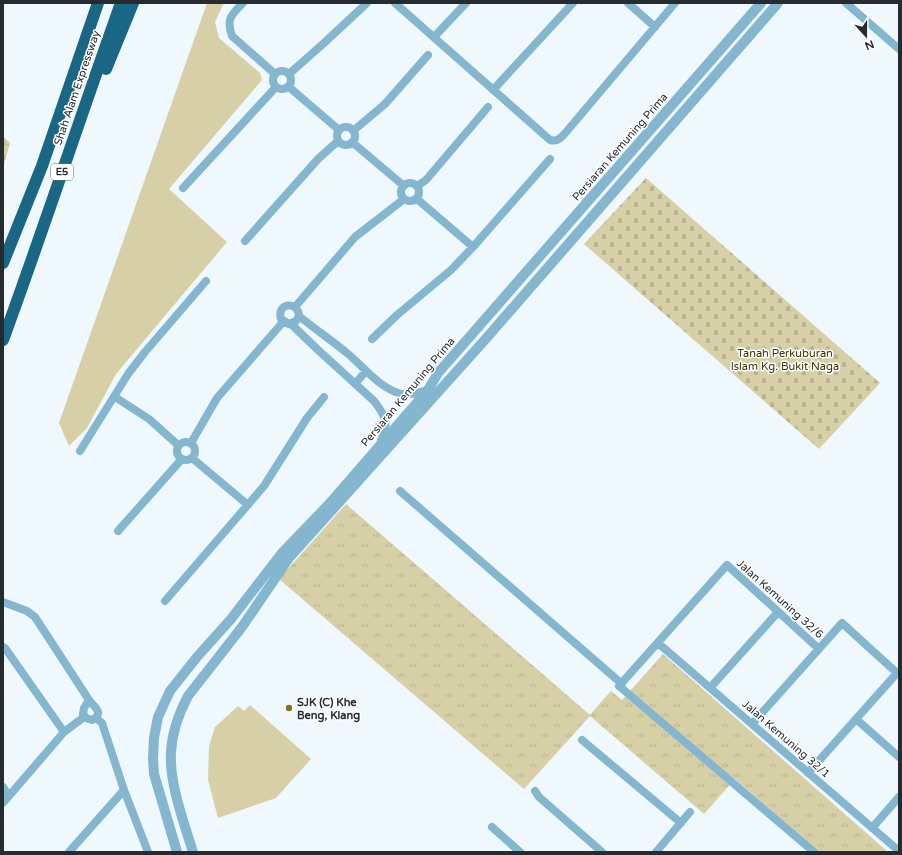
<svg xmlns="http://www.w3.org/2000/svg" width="902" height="855" font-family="'Varela Round',sans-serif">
<defs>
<pattern id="grass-tufts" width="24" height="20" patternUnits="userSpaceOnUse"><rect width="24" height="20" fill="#d7d0a7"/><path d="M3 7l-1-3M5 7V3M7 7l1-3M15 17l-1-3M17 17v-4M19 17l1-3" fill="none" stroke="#b8b390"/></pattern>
<pattern id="wetland-marsh" width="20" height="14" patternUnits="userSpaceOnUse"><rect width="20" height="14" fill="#d7d0a7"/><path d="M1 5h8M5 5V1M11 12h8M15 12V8" fill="none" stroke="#b8b390"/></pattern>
<pattern id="cemetery-stones" width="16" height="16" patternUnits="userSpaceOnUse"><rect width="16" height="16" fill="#d7d0a7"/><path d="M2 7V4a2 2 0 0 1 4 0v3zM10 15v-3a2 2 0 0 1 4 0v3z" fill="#b8b390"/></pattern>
</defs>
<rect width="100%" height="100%" fill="#eef8fd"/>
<path fill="url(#grass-tufts)" d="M 346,504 L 590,715 L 611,691 L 622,700 L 663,654 L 888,852 L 819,852 L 735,779 L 704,814 L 590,716 L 524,789 L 279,579 Z"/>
<path fill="url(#wetland-marsh)" d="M 3,136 L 10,143 L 3,168 Z"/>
<path fill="url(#cemetery-stones)" d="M 646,178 L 880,383 L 819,449 L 584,244 Z"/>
<path fill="#d7d0a7" d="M 207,3 L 224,3 L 215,22 L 219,38 L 260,73 L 262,80 L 169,189 L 227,242 L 116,374 L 87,428 L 69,446 L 59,423 Z
M 250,705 L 311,759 L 276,798 L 218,818 L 208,780 L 209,746 L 215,727 L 238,706 L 244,711 Z"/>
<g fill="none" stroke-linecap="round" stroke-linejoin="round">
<path stroke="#84b6d0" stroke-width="8" d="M 243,3 C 231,15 226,19 232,36 L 275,74
M 395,3 L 550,140 C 558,142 562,137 567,131 L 675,3
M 628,3 L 655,27
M 846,3 L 899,49
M 434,37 L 466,3
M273 80a9 9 0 1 1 18 0a9 9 0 1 1-18 0Z
M 289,74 L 324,43 L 367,3
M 289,87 L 339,130
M 493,90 L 573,3
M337 136a9 9 0 1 1 18 0a9 9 0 1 1-18 0Z
M 353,131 L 385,104 L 428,55
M 352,142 L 404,186
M401 192a9 9 0 1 1 18 0a9 9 0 1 1-18 0Z
M 417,186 L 426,180 L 488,107
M 183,188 L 276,87
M 417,199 L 473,247
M 245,241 L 318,159 L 338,141
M 295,307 L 355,237 L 404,199
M 299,316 L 296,321 L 289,324 L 281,319 C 276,303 298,300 299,316 C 315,329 331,340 347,353 C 364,367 379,388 401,394 C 410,396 420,392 428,390
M 291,324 L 317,349 L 374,401 C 385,415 390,424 381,440
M 372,339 L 397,315 L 451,270 L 473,247 L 550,159
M 355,384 L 366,371
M 115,397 L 149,419 L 178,445
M177 451a9 9 0 1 1 18 0a9 9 0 1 1-18 0Z
M 191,443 L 217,398 L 283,322
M 80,451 L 128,374 L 145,352 L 206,281
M 192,458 L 248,505
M 400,491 L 622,684
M 118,531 L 181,460
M 165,601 L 264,486 L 307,418 L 324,397
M 3,602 L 27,611 L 35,617 L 89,700
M 658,643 L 899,851
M 3,647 L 5,648 L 64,732
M 710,688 L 778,612
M 89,700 C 94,707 105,713 92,720 L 86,718 L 83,714 L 84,708 Z
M 96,718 L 102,723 L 124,790 L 148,852
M 856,719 L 899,757
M 752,724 L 842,623 L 897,673 L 808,773
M 582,740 L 681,823
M 3,787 L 9,796
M 535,791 L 539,797 L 602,852
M 3,803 L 64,732 L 84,717
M 492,827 L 520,852
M 872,828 L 899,797
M 69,852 L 124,790
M 656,852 L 690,812
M 814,852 L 619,686 L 727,565 L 819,649"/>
<path stroke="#84b6d0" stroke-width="10" d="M 177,852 L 154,774 L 153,759 L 154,738 L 158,717 L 170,691 L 197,657 L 231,619 L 282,553 L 330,503 L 428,390 L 438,373 L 761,3
M 193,852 C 184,823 169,783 171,752 C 172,733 179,713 188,696 L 242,627 L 289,558 L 483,342 L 778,3"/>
<path stroke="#196685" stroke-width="12" d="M 106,69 L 133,3
M 3,263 L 42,166 L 98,3
M 3,340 C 44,228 81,115 121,3"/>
</g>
<circle fill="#837518" stroke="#fff" stroke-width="1.5" cx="289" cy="708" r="4"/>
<g text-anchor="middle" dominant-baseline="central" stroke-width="3" stroke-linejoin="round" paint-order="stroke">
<rect fill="#fff" stroke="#666b6d" stroke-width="1" x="51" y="164" width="22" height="16" rx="3"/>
<g font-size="10" font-weight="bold" fill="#252b2f">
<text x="62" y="172">E5</text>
</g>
<g font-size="11" fill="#252b2f" stroke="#fff">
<text transform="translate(77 88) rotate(-71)">Shah Alam Expressway</text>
<text transform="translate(620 147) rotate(-49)">Persiaran Kemuning Prima</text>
<text transform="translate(408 392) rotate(-50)">Persiaran Kemuning Prima</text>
<text transform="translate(780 599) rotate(42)">Jalan Kemuning 32/6</text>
<text transform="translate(786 739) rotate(41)">Jalan Kemuning 32/1</text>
</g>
<g font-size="11" fill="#3c3400" stroke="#fff">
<text x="785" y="353">Tanah Perkuburan<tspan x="785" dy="13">Islam Kg. Bukit Naga</tspan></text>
</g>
<g font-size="11" font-weight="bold" fill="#252b2f" stroke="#fff" text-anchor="start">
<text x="297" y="702">SJK (C) Khe<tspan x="297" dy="13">Beng, Klang</tspan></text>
</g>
</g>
<rect width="902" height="855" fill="none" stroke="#252b2f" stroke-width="8"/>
<g transform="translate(866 36) rotate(159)" stroke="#ffffff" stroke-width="3" paint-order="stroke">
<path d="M0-3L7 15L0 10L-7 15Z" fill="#252b2f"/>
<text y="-6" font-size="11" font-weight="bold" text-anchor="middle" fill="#252b2f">N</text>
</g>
</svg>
